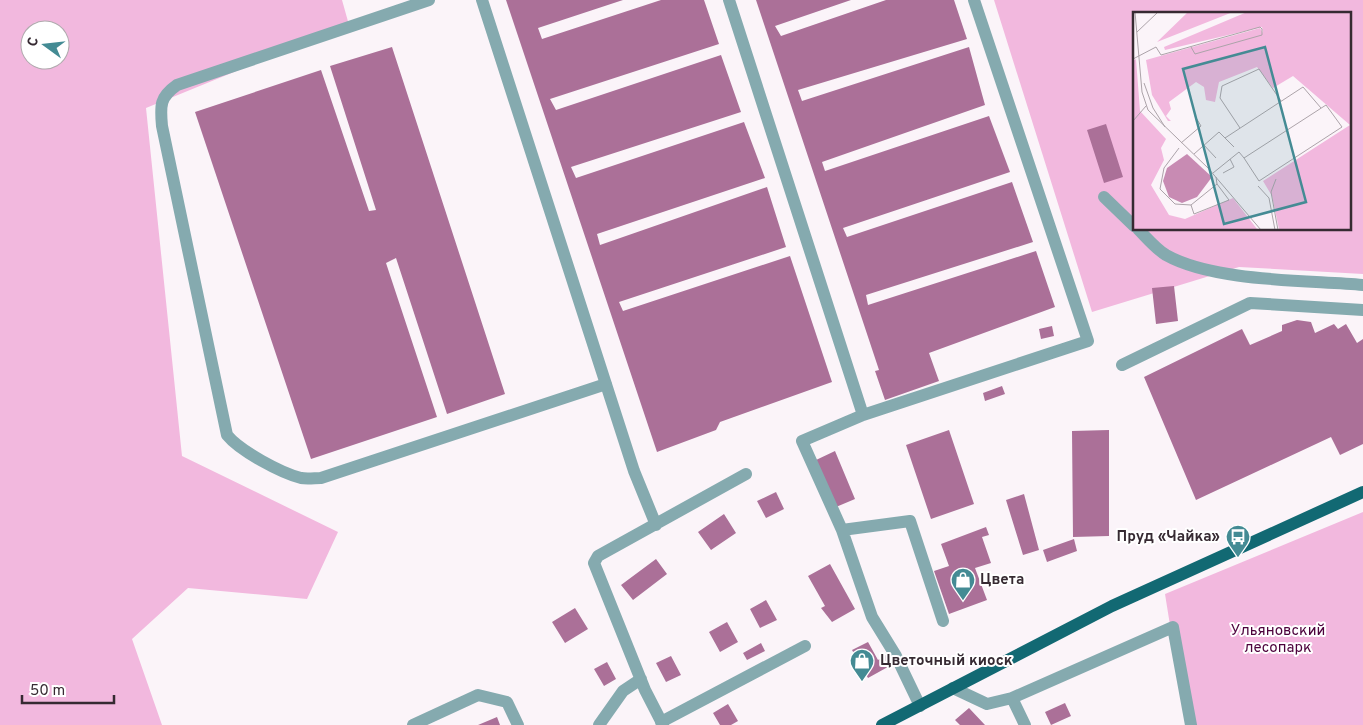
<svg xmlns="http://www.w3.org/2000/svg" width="1363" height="725" font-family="Overpass,sans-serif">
<rect width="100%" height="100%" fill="#fbf4f9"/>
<path fill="#f2b8de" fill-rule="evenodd" d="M 0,0 L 342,0 L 349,25 L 146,108 L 182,456 L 338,532 L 307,599 L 188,588 L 132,639 L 162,725 L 0,725 ZM 30,30 L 60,30 L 60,60 L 30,60 Z
M 994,0 L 1363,0 L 1363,274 L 1239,267 L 1092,312 ZM 1134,14 L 1349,14 L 1349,229 L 1134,229 Z
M 1363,512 L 1363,725 L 1186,725 L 1165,594 Z"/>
<path fill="#ab7098" d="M 506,0 L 623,0 L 538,28 L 542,39 L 661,0 L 704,0 L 719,44 L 550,99 L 556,110 L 721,55 L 741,112 L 571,167 L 576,178 L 744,122 L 765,178 L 597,234 L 600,245 L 767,187 L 786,247 L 619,302 L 623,311 L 790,256 L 832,382 L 720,422 L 716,430 L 657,452 Z
M 756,0 L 851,0 L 775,26 L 781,36 L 886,0 L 954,0 L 967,39 L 798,90 L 802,101 L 969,47 L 985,105 L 822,162 L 825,171 L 989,116 L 1010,172 L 843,228 L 847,237 L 1012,182 L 1033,242 L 866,295 L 868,305 L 1036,251 L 1055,307 L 929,353 L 939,381 L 885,400 L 875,371 L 879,370 Z
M 392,47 L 505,394 L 447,414 L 396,258 L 386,263 L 437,417 L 311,459 L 195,112 L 321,70 L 369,211 L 376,210 L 330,66 Z
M 1106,124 L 1123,177 L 1104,183 L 1087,130 Z
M 1174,286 L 1178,321 L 1156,324 L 1152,288 Z
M 1297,320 L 1311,322 L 1315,333 L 1334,324 L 1338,329 L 1346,324 L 1357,343 L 1363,339 L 1363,444 L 1340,455 L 1331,437 L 1196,500 L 1144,377 L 1242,329 L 1250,345 L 1282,331 L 1282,325 Z
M 1052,326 L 1054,336 L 1041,339 L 1039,329 Z
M 1002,386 L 1005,394 L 985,401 L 983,393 Z
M 949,430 L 974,504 L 931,519 L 906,445 Z
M 1109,430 L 1109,536 L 1073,537 L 1072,431 Z
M 835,451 L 855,499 L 836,507 L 816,460 Z
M 776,492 L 784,509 L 766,518 L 757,501 Z
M 1024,494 L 1039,550 L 1023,555 L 1006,500 Z
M 724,514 L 736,533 L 711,550 L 698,532 Z
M 986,527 L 989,535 L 982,537 L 991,563 L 975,568 L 987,600 L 949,614 L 934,571 L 949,566 L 941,544 Z
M 1074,539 L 1077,551 L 1047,562 L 1043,550 Z
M 656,559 L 667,574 L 633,600 L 621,585 Z
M 830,564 L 855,609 L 832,622 L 821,608 L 825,606 L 808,576 Z
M 766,600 L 777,620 L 760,628 L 750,609 Z
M 575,608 L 588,629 L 565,643 L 552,622 Z
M 727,622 L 738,642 L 720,652 L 709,632 Z
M 868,642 L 878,660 L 889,653 L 895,663 L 868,678 L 852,650 Z
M 761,643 L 765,651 L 747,660 L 743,653 Z
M 671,656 L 681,675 L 666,682 L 656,663 Z
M 607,662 L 616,679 L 604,686 L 594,669 Z
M 1065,703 L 1071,716 L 1051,725 L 1045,712 Z
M 728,704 L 738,721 L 731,725 L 720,725 L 713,713 Z
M 969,708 L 985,725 L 960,725 L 955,720 Z
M 497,717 L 500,725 L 478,725 Z"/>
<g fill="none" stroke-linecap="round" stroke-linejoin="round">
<path stroke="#85aaaf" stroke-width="12" d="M 429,0 L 177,85 C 160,97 160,105 162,126 L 227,435 C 240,451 281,473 301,478 C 307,479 315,478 321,478 L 606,384
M 482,0 L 634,471 L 656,525
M 729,0 L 863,415
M 1104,197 L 1134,226
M 1138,229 C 1146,237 1156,249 1166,255 C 1214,282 1307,280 1363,285
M 1122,365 L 1250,303 L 1363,310
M 842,530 L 910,521 L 943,621
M 953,688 L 987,704 L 1012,698 L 1173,627 L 1191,725
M 1012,698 L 1025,725
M 920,706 L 896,656 L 872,617 L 842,530 L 802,441 L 863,415 L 1088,341 L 974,0
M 661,722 L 805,646
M 413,725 L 478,695 L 507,702 L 518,725
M 599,725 L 623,691 L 641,679
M 663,725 L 645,690 L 594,563 L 598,556 L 746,474"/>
<path stroke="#126973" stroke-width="12" d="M 882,725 L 1112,606 L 1363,492"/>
</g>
<defs>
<symbol id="bus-pin" viewBox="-11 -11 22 30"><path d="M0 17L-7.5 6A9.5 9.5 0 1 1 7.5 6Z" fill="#448b94" stroke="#fff"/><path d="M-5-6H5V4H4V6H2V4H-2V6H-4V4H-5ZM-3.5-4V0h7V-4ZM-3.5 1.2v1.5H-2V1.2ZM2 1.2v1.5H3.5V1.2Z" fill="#fff"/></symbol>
<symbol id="shop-pin" viewBox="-11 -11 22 30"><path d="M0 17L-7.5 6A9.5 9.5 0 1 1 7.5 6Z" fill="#448b94" stroke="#fff"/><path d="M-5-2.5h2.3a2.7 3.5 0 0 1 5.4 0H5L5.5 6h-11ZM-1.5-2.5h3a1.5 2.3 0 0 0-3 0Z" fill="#fff"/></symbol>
</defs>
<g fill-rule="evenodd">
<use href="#bus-pin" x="1224" y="523" width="28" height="38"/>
<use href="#shop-pin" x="949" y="566" width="28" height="38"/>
<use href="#shop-pin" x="848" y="647" width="28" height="38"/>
</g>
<g text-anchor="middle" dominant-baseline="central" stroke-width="4" stroke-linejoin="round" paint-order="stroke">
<g font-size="15" font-weight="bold" fill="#362a32" stroke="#fff" text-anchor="start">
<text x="1220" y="537" text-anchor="end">Пруд «Чайка»</text>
<text x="980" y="580">Цвета</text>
<text x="880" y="661">Цветочный киоск</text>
</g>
<g font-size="15" fill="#4d023c" stroke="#fff">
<text x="1278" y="631">Ульяновский<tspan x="1278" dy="17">лесопарк</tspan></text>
</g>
</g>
<g transform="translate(1133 12)">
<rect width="218" height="218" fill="#fbf4f9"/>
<path d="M 55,0 L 100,0 L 24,30 ZM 114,0 L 217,0 L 217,217 L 146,217 L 139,184 L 130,169 L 217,113 L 160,64 L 140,76 L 124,55 L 86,70 L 82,90 L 73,88 L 71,75 L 63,70 L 36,90 L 38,97 L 33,104 L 38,109 L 35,109 L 19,83 L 13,48 L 127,16 L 130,21 L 129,15 L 32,38 L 31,35 ZM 3,47 L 7,99 L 33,127 L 28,136 L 31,148 L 18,173 L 36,203 L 52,207 L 100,186 L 124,217 L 0,217 L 0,49 Z" fill="#f2b8de"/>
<path d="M 54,142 L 79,165 L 64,185 L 49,191 L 36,185 L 30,169 L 34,156 Z" fill="#c88bb3"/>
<path fill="none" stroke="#aca3a9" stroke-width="1" d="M 2,0 L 9,80 L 15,98 L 75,156 L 128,218M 4,20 L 24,1M 0,47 L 23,35 L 28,43 L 127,15 L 129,17 L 129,23 L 62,42 L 58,35M 11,71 L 20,96 L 32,115M 0,109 L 13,94M 107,116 L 87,86 L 89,74 L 126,57 L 148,89M 92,126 L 170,75 L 188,96M 48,131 L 68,114 L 62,104M 70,132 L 83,146M 46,136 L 31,156 L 27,177 L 42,192 L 58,193M 61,142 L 86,120 L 101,135M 80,161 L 106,140 L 111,146 L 193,93 L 209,115 L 126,169 L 111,146M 90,161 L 101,155 L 97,147M 83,165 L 84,172 L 96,188 L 61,202 L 58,193 L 84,172M 143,167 L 138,180 L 145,218M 125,174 L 136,186 L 142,218"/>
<path fill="#448b94" fill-opacity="0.15" stroke="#448b94" stroke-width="2.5" d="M 132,35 L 173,190 L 91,212 L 50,57 Z"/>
<rect width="218" height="218" fill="none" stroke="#362a32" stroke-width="2.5"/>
</g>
<g transform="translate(45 45) rotate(285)"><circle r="24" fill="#ffffff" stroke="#afaaad"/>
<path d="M0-4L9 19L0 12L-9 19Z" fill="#448b94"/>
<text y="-8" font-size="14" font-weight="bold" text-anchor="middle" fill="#362a32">С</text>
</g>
<path d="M22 695v8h92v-8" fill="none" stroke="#362a32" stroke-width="2.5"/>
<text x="30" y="695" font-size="15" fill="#362a32" stroke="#ffffff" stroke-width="4" paint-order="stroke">50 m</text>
</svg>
